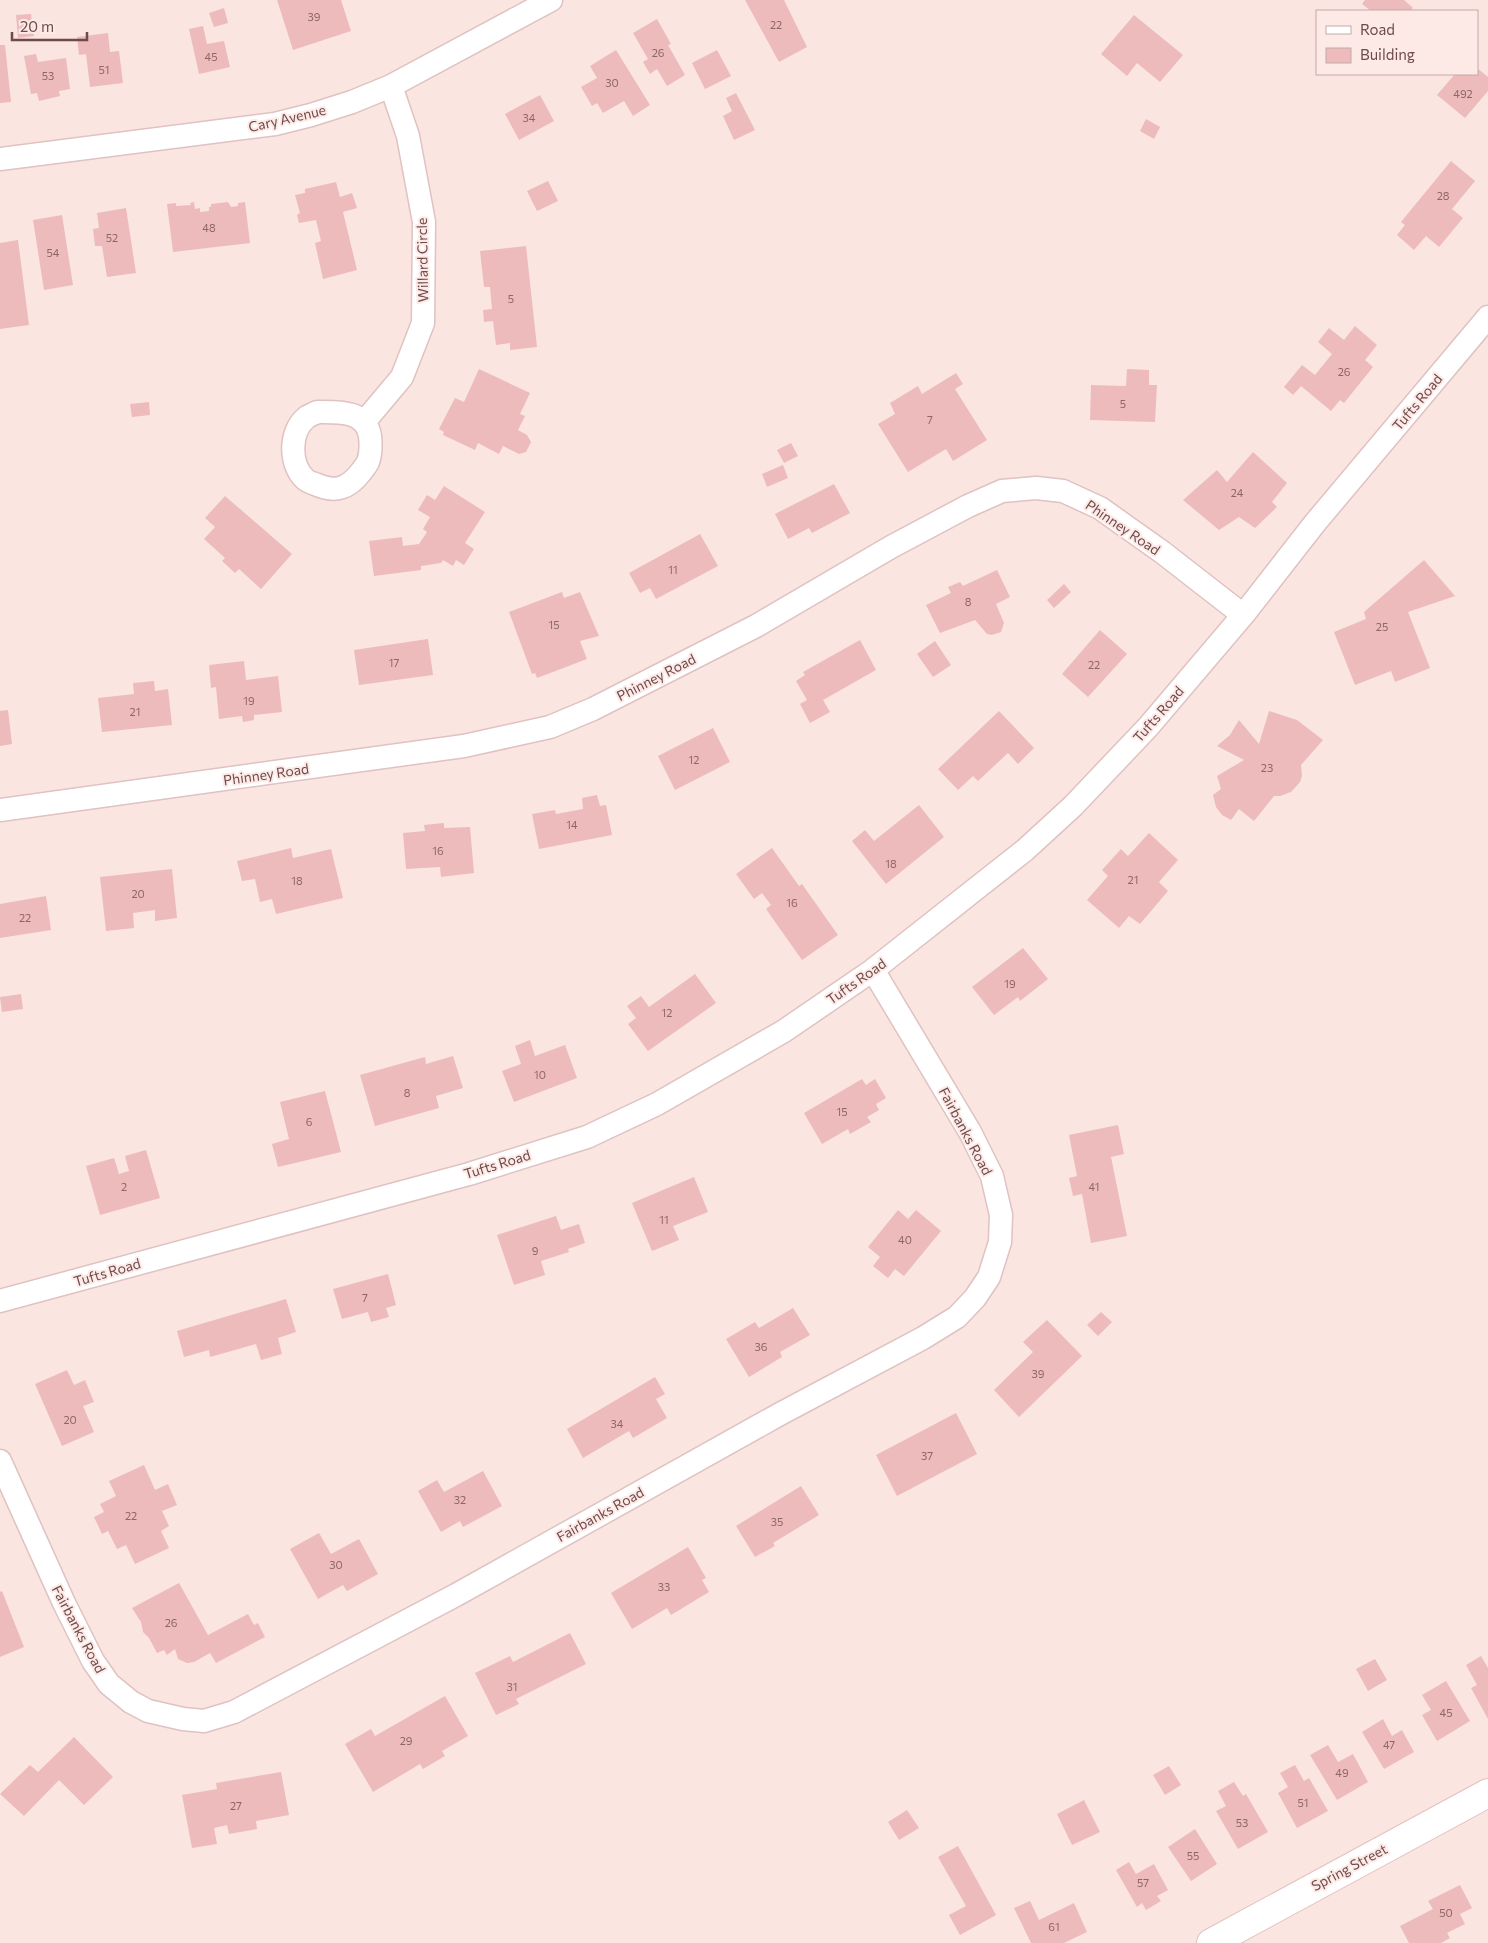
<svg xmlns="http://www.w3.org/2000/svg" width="1488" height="1943" font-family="Commissioner,sans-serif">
<rect width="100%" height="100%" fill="#fae5e1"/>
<path fill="#edbbbc" d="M 277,0 L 341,0 L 351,31 L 293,50 Z
M 745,0 L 784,0 L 807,47 L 779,62 Z
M 1365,0 L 1404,0 L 1413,8 L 1410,11 L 1371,11 L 1362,4 Z
M 224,8 L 228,23 L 214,27 L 209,13 Z
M 31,14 L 34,36 L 18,38 L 16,15 Z
M 1134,15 L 1183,55 L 1160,82 L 1137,63 L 1127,76 L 1101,54 Z
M 657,19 L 671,44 L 668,45 L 685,75 L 667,86 L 657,69 L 650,74 L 643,62 L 648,59 L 633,33 Z
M 203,26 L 207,44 L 224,41 L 230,67 L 199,74 L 189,29 Z
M 108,33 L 110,52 L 119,51 L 123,83 L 90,87 L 86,54 L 79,55 L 77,37 Z
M 0,45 L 5,45 L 11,102 L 0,103 Z
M 616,50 L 650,105 L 633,116 L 624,101 L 603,113 L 597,103 L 592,106 L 581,87 L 597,78 L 590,66 Z
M 717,50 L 731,76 L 705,89 L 692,63 Z
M 36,54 L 38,62 L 66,58 L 70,89 L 59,91 L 60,96 L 39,101 L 37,93 L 31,94 L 24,56 Z
M 1477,68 L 1488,77 L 1488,91 L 1465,118 L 1437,95 L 1455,74 L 1477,74 Z
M 736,93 L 755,130 L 734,140 L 723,116 L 732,111 L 726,98 Z
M 540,95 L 554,121 L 519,140 L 505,114 Z
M 1146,119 L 1160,127 L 1154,139 L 1140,131 Z
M 1451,161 L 1475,181 L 1452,209 L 1463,218 L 1439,247 L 1426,236 L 1414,250 L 1397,235 L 1405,225 L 1401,222 Z
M 548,181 L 558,201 L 537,211 L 527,191 Z
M 336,182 L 340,197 L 352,193 L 357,208 L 343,212 L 357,270 L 323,279 L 315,243 L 321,241 L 316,220 L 299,223 L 297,215 L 300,213 L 295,195 L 305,193 L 305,189 Z
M 194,202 L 195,209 L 200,208 L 200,212 L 209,211 L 209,207 L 211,207 L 211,204 L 228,202 L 231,207 L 238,206 L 238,203 L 245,202 L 250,243 L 173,252 L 167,204 L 176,203 L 176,206 L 191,205 L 190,203 Z
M 126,208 L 136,273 L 107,277 L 102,246 L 95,246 L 93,229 L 99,228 L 97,213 Z
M 62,215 L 73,285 L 44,290 L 33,220 Z
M 18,240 L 29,325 L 0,329 L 0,243 Z
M 526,246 L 537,347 L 510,350 L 510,343 L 496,345 L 493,321 L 484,322 L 483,310 L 492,309 L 490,287 L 484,287 L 480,251 Z
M 1355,326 L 1377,345 L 1365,360 L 1373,367 L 1344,403 L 1340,400 L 1331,411 L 1301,386 L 1293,395 L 1284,387 L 1302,365 L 1315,375 L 1332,354 L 1318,342 L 1329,328 L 1344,340 Z
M 479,369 L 530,393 L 520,414 L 525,416 L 518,430 L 527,435 L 531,442 L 526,452 L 519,454 L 503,446 L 499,454 L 478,443 L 475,450 L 443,435 L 444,432 L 439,429 L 455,398 L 464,402 Z
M 1127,369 L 1149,370 L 1149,385 L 1157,385 L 1155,422 L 1090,420 L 1091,385 L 1126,386 Z
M 956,373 L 963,384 L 955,389 L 987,440 L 953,461 L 946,449 L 908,472 L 878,424 L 895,414 L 890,403 L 918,386 L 922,394 Z
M 149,402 L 150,415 L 132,417 L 130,404 Z
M 791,443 L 798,456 L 784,463 L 777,450 Z
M 1253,452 L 1287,483 L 1272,502 L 1277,507 L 1255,528 L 1239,517 L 1219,530 L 1183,500 L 1217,470 L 1227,482 Z
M 783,465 L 788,478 L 767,487 L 762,474 Z
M 834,484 L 850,513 L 812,533 L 809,528 L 788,539 L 775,514 Z
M 444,486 L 485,512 L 465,543 L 474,549 L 464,565 L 456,560 L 453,566 L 443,560 L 441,563 L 421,566 L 421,570 L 374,576 L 369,541 L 402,537 L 403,546 L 419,544 L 427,532 L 423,529 L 430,517 L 418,510 L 427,495 L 435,500 Z
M 225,496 L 292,554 L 261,589 L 239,569 L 235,573 L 222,561 L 225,558 L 204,539 L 215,527 L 205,518 Z
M 700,534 L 718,566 L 656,599 L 650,588 L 640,593 L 629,573 Z
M 1424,560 L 1455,596 L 1408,612 L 1430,668 L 1395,682 L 1391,671 L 1355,685 L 1334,632 L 1366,619 L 1364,612 Z
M 997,570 L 1010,597 L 996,604 L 1004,623 L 1001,632 L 992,635 L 987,634 L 975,620 L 940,633 L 926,605 L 951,593 L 948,587 L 960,582 L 963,586 Z
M 1064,584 L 1071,592 L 1054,608 L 1047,600 Z
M 562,592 L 564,598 L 580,592 L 599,636 L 580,641 L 587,659 L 537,678 L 535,673 L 532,674 L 509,612 Z
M 1100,630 L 1127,654 L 1088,697 L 1062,674 Z
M 428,639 L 433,675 L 359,685 L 354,650 Z
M 860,640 L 876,670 L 823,700 L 830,712 L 810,723 L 800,704 L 807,700 L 796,681 L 805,675 L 803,672 Z
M 935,641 L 951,665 L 933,677 L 917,654 Z
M 244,661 L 246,680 L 278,676 L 282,712 L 254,715 L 254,720 L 243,722 L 242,716 L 219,719 L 216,687 L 211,688 L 209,665 Z
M 154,681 L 155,691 L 168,689 L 172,725 L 102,732 L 98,698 L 134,694 L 133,683 Z
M 8,710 L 12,744 L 0,746 L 0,711 Z
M 999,711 L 1034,748 L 1018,764 L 1008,753 L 978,781 L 973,776 L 958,790 L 938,769 Z
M 1269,711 L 1297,720 L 1323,740 L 1301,765 L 1302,776 L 1300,782 L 1291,792 L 1280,796 L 1274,796 L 1254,821 L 1239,809 L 1231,820 L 1222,815 L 1216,807 L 1213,795 L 1221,789 L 1217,776 L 1244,760 L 1217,746 L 1230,735 L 1239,720 L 1259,744 Z
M 713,728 L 730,762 L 675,790 L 658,756 Z
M 597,795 L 600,806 L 606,805 L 612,835 L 539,849 L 532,814 L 555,810 L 556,814 L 583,809 L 582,798 Z
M 919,805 L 944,837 L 886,884 L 852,841 L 865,830 L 874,841 Z
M 444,823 L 444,828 L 470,827 L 474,873 L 441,877 L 440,867 L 406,869 L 403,833 L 425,831 L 424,825 Z
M 1149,833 L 1178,860 L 1159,882 L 1168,891 L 1140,924 L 1129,916 L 1119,928 L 1087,900 L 1108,876 L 1102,870 L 1121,849 L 1128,856 Z
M 291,848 L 293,858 L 331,849 L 343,898 L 276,914 L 272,899 L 260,902 L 255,879 L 242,881 L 237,861 Z
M 772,848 L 799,886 L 802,884 L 838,935 L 802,960 L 766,909 L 771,905 L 762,893 L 754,899 L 736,874 Z
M 172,869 L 177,918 L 155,921 L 155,910 L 133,913 L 134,928 L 106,931 L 100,877 Z
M 46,896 L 51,930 L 0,938 L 0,904 Z
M 1023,948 L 1048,979 L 1020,1001 L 1018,997 L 994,1015 L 972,987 Z
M 695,974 L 716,1003 L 648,1051 L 628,1024 L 636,1018 L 627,1006 L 641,996 L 649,1007 Z
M 21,994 L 23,1009 L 2,1012 L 0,997 Z
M 530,1040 L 535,1056 L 565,1045 L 577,1078 L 514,1102 L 502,1071 L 521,1064 L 515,1046 Z
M 453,1056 L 463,1088 L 436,1096 L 439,1108 L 375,1126 L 360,1075 L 425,1057 L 426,1064 Z
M 862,1079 L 866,1085 L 875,1079 L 886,1098 L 876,1104 L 879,1110 L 867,1117 L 871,1122 L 850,1134 L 848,1129 L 822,1144 L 804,1113 Z
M 325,1091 L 341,1152 L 278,1167 L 272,1144 L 289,1139 L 280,1102 Z
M 1118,1125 L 1124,1154 L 1111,1157 L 1127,1236 L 1091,1243 L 1082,1194 L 1073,1196 L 1069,1178 L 1077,1176 L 1069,1135 Z
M 146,1150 L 160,1198 L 100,1215 L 86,1166 L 114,1158 L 119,1174 L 129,1171 L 125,1156 Z
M 694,1177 L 708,1212 L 673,1226 L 679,1240 L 652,1251 L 632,1203 Z
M 898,1210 L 908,1219 L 916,1210 L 941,1231 L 904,1276 L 895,1269 L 888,1278 L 873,1266 L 880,1257 L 868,1247 Z
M 556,1216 L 561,1230 L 579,1224 L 585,1243 L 568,1249 L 569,1252 L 541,1261 L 545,1275 L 514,1285 L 497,1235 Z
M 388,1274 L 396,1305 L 386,1308 L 389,1317 L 371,1322 L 368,1312 L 342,1319 L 333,1289 Z
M 286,1299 L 296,1332 L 278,1338 L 282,1354 L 261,1360 L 256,1344 L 210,1357 L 209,1350 L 184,1357 L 177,1331 Z
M 793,1308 L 810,1335 L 780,1352 L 782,1357 L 749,1377 L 726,1339 L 755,1322 L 759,1328 Z
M 1101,1312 L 1112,1322 L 1098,1336 L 1087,1325 Z
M 1047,1320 L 1082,1356 L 1019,1417 L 994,1390 L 1033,1352 L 1023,1342 Z
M 67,1370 L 74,1385 L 85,1380 L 94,1402 L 83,1406 L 94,1432 L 62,1446 L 35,1384 Z
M 655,1377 L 665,1394 L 656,1399 L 667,1418 L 633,1438 L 629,1431 L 583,1458 L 567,1429 Z
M 956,1413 L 977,1454 L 897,1496 L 876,1455 Z
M 144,1465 L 155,1490 L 168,1484 L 177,1505 L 162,1511 L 169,1526 L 161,1531 L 169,1548 L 135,1564 L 126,1545 L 117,1549 L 108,1531 L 102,1534 L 94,1517 L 104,1512 L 100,1504 L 116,1496 L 109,1481 Z
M 483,1471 L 502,1506 L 463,1527 L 460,1521 L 441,1532 L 418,1491 L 437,1480 L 444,1492 Z
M 801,1486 L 819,1515 L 773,1543 L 775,1546 L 755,1557 L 736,1526 Z
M 319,1533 L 331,1554 L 359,1539 L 378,1574 L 347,1591 L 343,1585 L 318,1599 L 290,1549 Z
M 688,1547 L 706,1578 L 702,1580 L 709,1592 L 671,1615 L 667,1608 L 632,1629 L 611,1593 Z
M 179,1583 L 208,1635 L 248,1614 L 254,1625 L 258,1623 L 265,1637 L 216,1663 L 210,1653 L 194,1662 L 187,1663 L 178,1659 L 175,1649 L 167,1655 L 164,1650 L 157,1653 L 149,1638 L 143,1632 L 141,1622 L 132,1608 Z
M 2,1591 L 24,1647 L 0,1657 L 0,1592 Z
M 570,1633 L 586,1664 L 516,1699 L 519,1704 L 496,1715 L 475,1673 L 510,1656 L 513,1662 Z
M 1481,1656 L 1488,1668 L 1488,1719 L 1471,1688 L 1477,1685 L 1466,1665 Z
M 1375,1659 L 1387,1680 L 1368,1691 L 1356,1669 Z
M 1446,1681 L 1470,1721 L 1437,1741 L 1422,1715 L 1431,1710 L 1422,1695 Z
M 445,1696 L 468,1736 L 442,1751 L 445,1756 L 423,1769 L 420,1764 L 373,1792 L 345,1744 L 371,1729 L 375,1736 Z
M 1383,1719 L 1392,1736 L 1402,1730 L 1414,1752 L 1384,1769 L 1362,1732 Z
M 74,1737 L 113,1777 L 84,1805 L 59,1780 L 24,1816 L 0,1794 L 30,1765 L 38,1772 Z
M 1328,1745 L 1338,1762 L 1353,1754 L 1368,1782 L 1337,1800 L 1310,1755 Z
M 1295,1765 L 1304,1781 L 1309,1778 L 1328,1811 L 1297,1828 L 1278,1793 L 1288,1787 L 1280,1773 Z
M 1169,1766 L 1181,1785 L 1165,1795 L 1153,1775 Z
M 281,1772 L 289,1815 L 256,1821 L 257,1829 L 229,1834 L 227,1825 L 214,1828 L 217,1844 L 192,1848 L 182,1795 L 217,1789 L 216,1783 Z
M 1234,1782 L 1243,1796 L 1246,1794 L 1268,1832 L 1238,1849 L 1216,1811 L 1226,1806 L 1218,1791 Z
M 1084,1800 L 1100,1832 L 1072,1845 L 1057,1814 Z
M 907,1810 L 919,1828 L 899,1840 L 888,1822 Z
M 1195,1829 L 1217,1864 L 1191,1881 L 1168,1847 Z
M 958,1846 L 996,1915 L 960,1935 L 949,1915 L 966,1906 L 938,1857 Z
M 1129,1862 L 1136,1874 L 1154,1864 L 1168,1890 L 1157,1896 L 1161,1901 L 1146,1910 L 1142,1903 L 1137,1907 L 1116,1870 Z
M 1460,1885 L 1472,1908 L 1460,1914 L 1465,1924 L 1447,1933 L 1450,1938 L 1441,1943 L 1409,1943 L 1400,1926 L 1433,1909 L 1428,1901 Z
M 1030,1901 L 1039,1920 L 1074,1903 L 1087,1932 L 1064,1943 L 1031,1943 L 1014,1908 Z"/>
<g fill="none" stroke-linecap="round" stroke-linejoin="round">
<defs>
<path id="street" d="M 0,159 L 275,124 L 311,115 L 352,102 L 391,86 L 551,0
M 317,412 C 338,412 366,410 370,436 C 371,445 371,454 368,462 C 366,466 363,469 361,472 C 348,489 335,493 315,484 C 312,483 307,481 305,479 C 289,464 289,431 307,417 C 310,415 314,414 317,412 Z
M 365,421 L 402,377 L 423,323 L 424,222 L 408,136 L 391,86
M 0,810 L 464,746 L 550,727 L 593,709 L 756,626 L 891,547 L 968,506 L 1002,491 L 1036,488 L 1063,491 L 1100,508 L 1162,552 L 1243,615
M 0,1301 L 469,1174 L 587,1137 L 657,1104 L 784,1031 L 873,970 L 1025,850 L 1073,806 L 1148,727 L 1244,614 L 1315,523 L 1488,317
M 0,1461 L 64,1603 L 93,1661 L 109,1684 L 131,1702 L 148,1711 L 183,1719 L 204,1721 L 234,1712 L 456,1595 L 780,1414 L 923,1338 L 957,1317 L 975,1298 L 989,1277 L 1000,1242 L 1001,1215 L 992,1176 L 970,1132 L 873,970"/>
<path id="secondary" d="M 1211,1943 L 1488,1793"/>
</defs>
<use href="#street" stroke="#dfc2c1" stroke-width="25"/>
<use href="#secondary" stroke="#e3c0be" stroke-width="30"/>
<use href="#street" stroke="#fff" stroke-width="22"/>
<use href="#secondary" stroke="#fff" stroke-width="28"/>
</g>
<g text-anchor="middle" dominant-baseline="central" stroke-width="4" stroke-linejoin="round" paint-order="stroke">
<g font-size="11" fill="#8e6669">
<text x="314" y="16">39</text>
<text x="776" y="24">22</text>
<text x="658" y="52">26</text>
<text x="211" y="56">45</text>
<text x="104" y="69">51</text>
<text x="48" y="75">53</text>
<text x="612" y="82">30</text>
<text x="1463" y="93">492</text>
<text x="529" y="117">34</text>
<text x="1443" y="195">28</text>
<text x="209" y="227">48</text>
<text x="112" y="237">52</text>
<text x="53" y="252">54</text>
<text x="511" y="298">5</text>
<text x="1344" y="371">26</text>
<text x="1123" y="403">5</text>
<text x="930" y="419">7</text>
<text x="1237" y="492">24</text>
<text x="673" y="569">11</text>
<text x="968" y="601">8</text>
<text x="554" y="624">15</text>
<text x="1382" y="626">25</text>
<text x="394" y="662">17</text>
<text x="1094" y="664">22</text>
<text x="249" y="700">19</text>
<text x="135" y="711">21</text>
<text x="694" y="759">12</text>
<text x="1267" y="767">23</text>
<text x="572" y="824">14</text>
<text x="438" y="850">16</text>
<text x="891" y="863">18</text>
<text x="1133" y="879">21</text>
<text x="297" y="880">18</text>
<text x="138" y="893">20</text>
<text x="792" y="902">16</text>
<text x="25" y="917">22</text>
<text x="1010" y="983">19</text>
<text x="667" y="1012">12</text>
<text x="540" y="1074">10</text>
<text x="407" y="1092">8</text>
<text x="842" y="1111">15</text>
<text x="309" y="1121">6</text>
<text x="124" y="1186">2</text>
<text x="1094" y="1186">41</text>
<text x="664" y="1219">11</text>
<text x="905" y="1239">40</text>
<text x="535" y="1250">9</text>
<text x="365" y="1297">7</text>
<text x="761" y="1346">36</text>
<text x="1038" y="1373">39</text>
<text x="70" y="1419">20</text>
<text x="617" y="1423">34</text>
<text x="927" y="1455">37</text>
<text x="460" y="1499">32</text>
<text x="131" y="1515">22</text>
<text x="777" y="1521">35</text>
<text x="336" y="1564">30</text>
<text x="664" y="1586">33</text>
<text x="171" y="1622">26</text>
<text x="512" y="1686">31</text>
<text x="1446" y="1712">45</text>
<text x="406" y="1740">29</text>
<text x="1389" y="1744">47</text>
<text x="1342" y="1772">49</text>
<text x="1303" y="1802">51</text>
<text x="236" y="1805">27</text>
<text x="1242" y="1822">53</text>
<text x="1193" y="1855">55</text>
<text x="1143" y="1882">57</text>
<text x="1446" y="1912">50</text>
<text x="1054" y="1926">61</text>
</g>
<g font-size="14" fill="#6e4a4d" stroke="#fdeae6">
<text transform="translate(287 118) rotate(-13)">Cary Avenue</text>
<text transform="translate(422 260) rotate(-91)">Willard Circle</text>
<text transform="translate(1417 402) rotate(-50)">Tufts Road</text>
<text transform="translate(1123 527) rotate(34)">Phinney Road</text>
<text transform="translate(656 677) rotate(-27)">Phinney Road</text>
<text transform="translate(1158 714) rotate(-49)">Tufts Road</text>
<text transform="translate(266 774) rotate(-8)">Phinney Road</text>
<text transform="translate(856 981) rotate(-35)">Tufts Road</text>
<text transform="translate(966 1131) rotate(62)">Fairbanks Road</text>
<text transform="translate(497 1164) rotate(-17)">Tufts Road</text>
<text transform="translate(107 1272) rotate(-16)">Tufts Road</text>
<text transform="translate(600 1514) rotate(-29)">Fairbanks Road</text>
<text transform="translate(79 1629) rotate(62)">Fairbanks Road</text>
<text transform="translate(1349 1867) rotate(-28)">Spring Street</text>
</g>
</g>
<rect x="1316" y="10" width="162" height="65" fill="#fdeae6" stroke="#c4aaa9"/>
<rect x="1326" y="26" width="25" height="8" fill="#ffffff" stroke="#c4aaa9"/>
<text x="1360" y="35" font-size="15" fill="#6e4a4d">Road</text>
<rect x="1326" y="48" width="25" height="15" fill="#edbbbc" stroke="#c4aaa9"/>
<text x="1360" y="60" font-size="15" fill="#6e4a4d">Building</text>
<path d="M12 32v8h75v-8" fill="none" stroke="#6e4a4d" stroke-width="2.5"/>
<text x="20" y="32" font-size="15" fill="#6e4a4d" stroke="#fdeae6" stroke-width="4" paint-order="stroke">20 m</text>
</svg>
